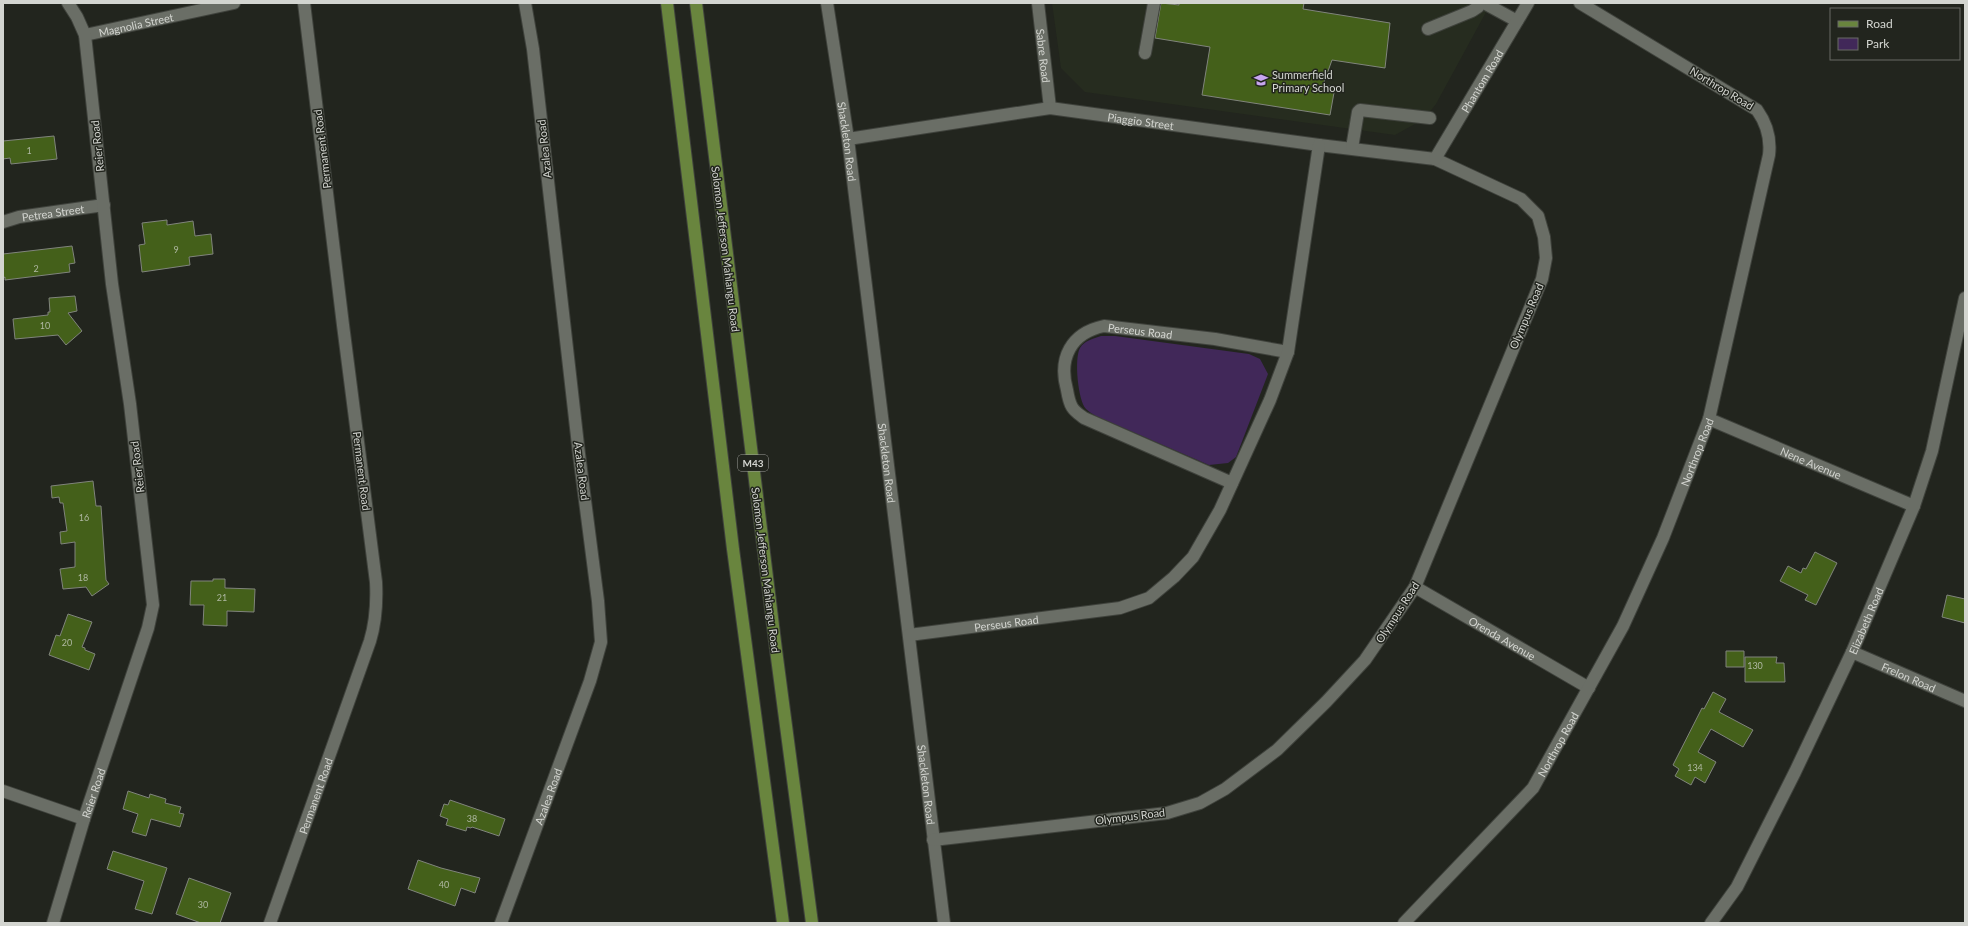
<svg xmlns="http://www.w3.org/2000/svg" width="1968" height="926" font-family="Lato,sans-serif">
<rect width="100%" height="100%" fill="#22251e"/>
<path fill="#262c1f" d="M 1052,3 L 1491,3 L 1436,104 L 1424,119 L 1395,135 L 1085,92 L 1061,68 Z"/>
<path fill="#412859" d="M 1101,336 L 1115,336 L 1249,354 L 1260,359 L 1268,374 L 1236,457 L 1228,463 L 1209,465 L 1096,416 C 1093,414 1089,412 1086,409 C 1078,401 1074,358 1080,348 C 1085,340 1093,339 1101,336 Z"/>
<path fill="#44601a" stroke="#80847c" d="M 1161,3 L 1179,5 L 1179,3 L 1304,3 L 1303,9 L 1390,23 L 1385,68 L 1332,60 L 1323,85 L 1335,87 L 1330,115 L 1202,95 L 1210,47 L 1155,38 Z
M 54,136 L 57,159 L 11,164 L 10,158 L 3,159 L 3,141 Z
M 167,220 L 167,225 L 193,221 L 195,236 L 211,234 L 213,254 L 189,257 L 190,265 L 142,272 L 139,245 L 145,244 L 142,223 Z
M 72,246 L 75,263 L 69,264 L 70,272 L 5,280 L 5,277 L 3,278 L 3,254 Z
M 75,296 L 77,311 L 68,313 L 82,331 L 66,345 L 58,335 L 15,339 L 13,319 L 48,315 L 48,312 L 50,312 L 49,298 Z
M 93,481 L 96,506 L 101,506 L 106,580 L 109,584 L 92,596 L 86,587 L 63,589 L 60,569 L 75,567 L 75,542 L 61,544 L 60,532 L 67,531 L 63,503 L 60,503 L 59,497 L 52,498 L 51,486 Z
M 1815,552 L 1837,563 L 1816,605 L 1805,600 L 1808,595 L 1780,581 L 1788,566 L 1801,573 L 1803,568 L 1806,569 Z
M 213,579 L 225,579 L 225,588 L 255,589 L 254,612 L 227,611 L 227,626 L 203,625 L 204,605 L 190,605 L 191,581 L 213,581 Z
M 1947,595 L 1965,599 L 1965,623 L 1942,617 Z
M 68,614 L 92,622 L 82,647 L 85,648 L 85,650 L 95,654 L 89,670 L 49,655 L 56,635 L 60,636 Z
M 1726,651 L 1744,651 L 1744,667 L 1726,667 Z
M 1745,657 L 1777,657 L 1776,663 L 1784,663 L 1785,682 L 1745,682 Z
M 1713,692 L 1726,699 L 1719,712 L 1753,730 L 1743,747 L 1711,729 L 1698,752 L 1716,762 L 1705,783 L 1695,777 L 1691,785 L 1675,776 L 1679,769 L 1673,765 L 1702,708 L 1704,709 Z
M 128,791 L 149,798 L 150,794 L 166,799 L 165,803 L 181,807 L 179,813 L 184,814 L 180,827 L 151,819 L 146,836 L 132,832 L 138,814 L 123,809 Z
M 450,800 L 505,819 L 499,836 L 472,827 L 471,828 L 467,827 L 466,831 L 446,825 L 448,819 L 440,816 L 444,804 L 448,805 Z
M 113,851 L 167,868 L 152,914 L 135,909 L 144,881 L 107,869 Z
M 418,860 L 441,868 L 480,878 L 475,893 L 461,888 L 455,906 L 408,889 Z
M 189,878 L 231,893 L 220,923 L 201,923 L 176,914 Z"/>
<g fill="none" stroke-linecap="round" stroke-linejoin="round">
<defs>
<g id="minor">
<path id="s1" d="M 827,3 L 848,139 L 944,923"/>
<path id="s2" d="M 1038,3 L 1050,108"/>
<path d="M 1484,3 L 1517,21"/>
<path d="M 1428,29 L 1472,11 L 1478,7 L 1480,3"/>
<path id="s3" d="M 85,35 L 234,3"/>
<path d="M 1145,53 L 1154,3"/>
<path id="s4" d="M 848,139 L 1050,108 L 1319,145 L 1435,159 L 1521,199 L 1538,216 L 1544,237 L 1546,258 L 1542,279 L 1415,587 L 1365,660 L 1326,702 L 1277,750 L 1225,789 L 1200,803 L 1167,813 L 933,840"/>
<path d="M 1352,148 L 1358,112 L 1360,110 L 1430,118"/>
<path id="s5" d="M 1435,159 L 1528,3"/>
<path id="s6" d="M 3,222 L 19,217 L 104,205"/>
<path id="s7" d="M 1709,419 L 1914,506"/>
<path id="s8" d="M 1232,483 L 1084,418 C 1080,415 1075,412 1072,407 C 1069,402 1068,396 1067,390 C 1058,358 1071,333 1104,326 L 1215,339 L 1288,352"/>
<path id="s9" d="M 1415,587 L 1589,688"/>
<path id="s10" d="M 909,635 L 1120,608 L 1149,598 L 1174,577 L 1193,557 L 1220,510 L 1270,400 L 1288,352 L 1319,145"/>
<path id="s11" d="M 1852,652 L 1965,701"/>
<path d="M 3,791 L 84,819"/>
<path id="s12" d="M 53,923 L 84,819 L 148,628 L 153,605 L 130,404 L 112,284 L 85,35 L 77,17 L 68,3"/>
<path id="s13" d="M 270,923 L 370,641 C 376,621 377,602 376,582 L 343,325 L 304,3"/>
<path id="s14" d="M 501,923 L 590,681 L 601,642 L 598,601 L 579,454 L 533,49 L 525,3"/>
<path id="s15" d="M 1404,923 L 1533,788 L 1623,626 L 1663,538 L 1709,419 L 1769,155 C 1771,138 1767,124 1757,110 L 1580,3"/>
<path id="s16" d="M 1711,923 L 1737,887 L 1795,772 L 1852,652 L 1914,506 L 1932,451 L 1965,298"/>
</g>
<path id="major" d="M 667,3 L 733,549 L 783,923
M 696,3 L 776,650 L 812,923"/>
</defs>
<use href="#minor" stroke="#3f423c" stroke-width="14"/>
<use href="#major" stroke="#3f423c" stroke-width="14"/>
<use href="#minor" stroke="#6a6e66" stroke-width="12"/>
<use href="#major" stroke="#69853e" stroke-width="12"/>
</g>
<defs>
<symbol id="school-bare" viewBox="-9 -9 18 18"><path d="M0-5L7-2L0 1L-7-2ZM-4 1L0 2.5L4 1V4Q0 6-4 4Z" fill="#c8a6ef" stroke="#22251e" stroke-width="2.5" paint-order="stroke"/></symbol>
</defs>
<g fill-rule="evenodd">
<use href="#school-bare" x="1251" y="70" width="20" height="20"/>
</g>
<g text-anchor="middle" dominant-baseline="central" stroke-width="3" stroke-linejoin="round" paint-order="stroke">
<g font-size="9" fill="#afb8a2">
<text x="29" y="150">1</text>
<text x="176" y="249">9</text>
<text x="36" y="268">2</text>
<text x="45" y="325">10</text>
<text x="84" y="517">16</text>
<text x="83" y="577">18</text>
<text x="222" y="597">21</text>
<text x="67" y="642">20</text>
<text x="1755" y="665">130</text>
<text x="1695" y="767">134</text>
<text x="472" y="818">38</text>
<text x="444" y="884">40</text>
<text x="203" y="904">30</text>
</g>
<rect fill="#22251e" stroke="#9ea09b" stroke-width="1" x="738" y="455" width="30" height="16" rx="3"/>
<g font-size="10" font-weight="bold" fill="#d3d5d0">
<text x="753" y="463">M43</text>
</g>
<g font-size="11" fill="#d3d5d0" stroke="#22251e">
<text stroke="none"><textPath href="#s3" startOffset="52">Magnolia Street</textPath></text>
<text stroke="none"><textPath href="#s2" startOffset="53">Sabre Road</textPath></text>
<text stroke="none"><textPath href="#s5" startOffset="91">Phantom Road</textPath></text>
<text transform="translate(1722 88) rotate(31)">Northrop Road</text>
<text stroke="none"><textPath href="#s4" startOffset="296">Piaggio Street</textPath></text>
<text stroke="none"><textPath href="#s1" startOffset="140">Shackleton Road</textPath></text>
<text transform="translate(97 146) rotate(-96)">Reier Road</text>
<text transform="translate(322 149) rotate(-97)">Permanent Road</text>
<text transform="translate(544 149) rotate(-96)">Azalea Road</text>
<text stroke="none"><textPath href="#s6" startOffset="51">Petrea Street</textPath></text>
<text transform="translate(726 249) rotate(83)">Solomon Jefferson Mahlangu Road</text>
<text transform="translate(1526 316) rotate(-67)">Olympus Road</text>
<text stroke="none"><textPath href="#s8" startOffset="317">Perseus Road</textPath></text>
<text stroke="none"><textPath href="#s15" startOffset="561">Northrop Road</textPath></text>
<text stroke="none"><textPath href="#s1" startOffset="464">Shackleton Road</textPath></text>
<text stroke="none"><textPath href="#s7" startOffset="111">Nene Avenue</textPath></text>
<text transform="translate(137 467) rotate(-97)">Reier Road</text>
<text transform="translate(362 471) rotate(83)">Permanent Road</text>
<text transform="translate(582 471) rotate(83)">Azalea Road</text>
<text transform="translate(766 570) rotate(83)">Solomon Jefferson Mahlangu Road</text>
<text transform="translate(1397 612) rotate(-57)">Olympus Road</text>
<text stroke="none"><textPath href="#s16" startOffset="340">Elizabeth Road</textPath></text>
<text stroke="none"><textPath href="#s10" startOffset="98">Perseus Road</textPath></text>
<text stroke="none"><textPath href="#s9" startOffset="101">Orenda Avenue</textPath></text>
<text stroke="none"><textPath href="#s11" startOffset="62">Frelon Road</textPath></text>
<text stroke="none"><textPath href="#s15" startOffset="237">Northrop Road</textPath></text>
<text stroke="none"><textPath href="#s1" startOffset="788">Shackleton Road</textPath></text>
<text stroke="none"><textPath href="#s12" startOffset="136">Reier Road</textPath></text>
<text stroke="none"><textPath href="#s13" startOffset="135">Permanent Road</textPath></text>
<text stroke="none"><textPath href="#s14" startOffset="135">Azalea Road</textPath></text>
<text transform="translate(1130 816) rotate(-7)">Olympus Road</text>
</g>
<g font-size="11" fill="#d3d5d0" stroke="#22251e" text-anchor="start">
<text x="1272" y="74">Summerfield<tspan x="1272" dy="13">Primary School</tspan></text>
</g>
</g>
<rect width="1968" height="926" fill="none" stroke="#d3d5d0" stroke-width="8"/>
<rect x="1830" y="8" width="130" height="52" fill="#22251e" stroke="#696b65"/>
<rect x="1838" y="21" width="20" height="6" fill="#69853e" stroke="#696b65"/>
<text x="1866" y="28" font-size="12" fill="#d3d5d0">Road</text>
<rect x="1838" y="38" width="20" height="12" fill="#412859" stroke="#696b65"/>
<text x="1866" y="48" font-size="12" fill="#d3d5d0">Park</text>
</svg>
